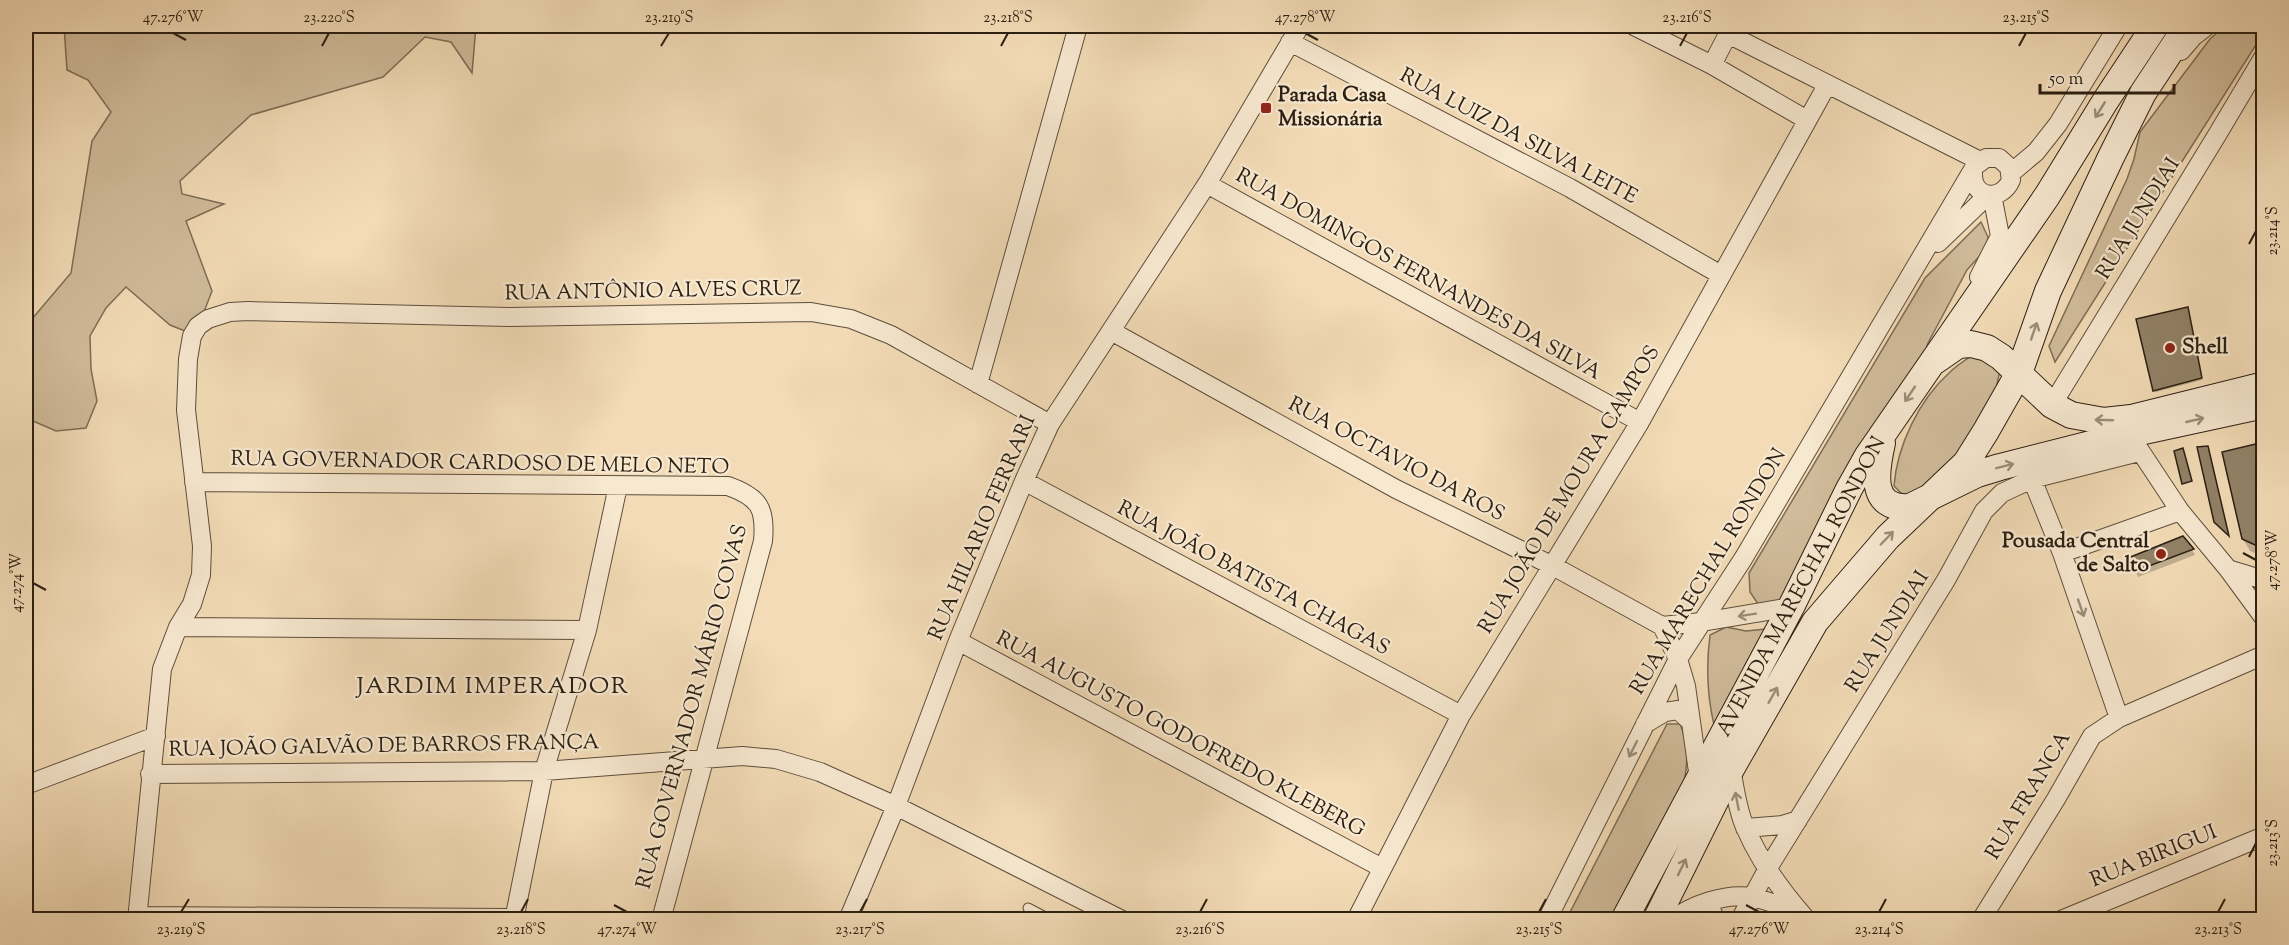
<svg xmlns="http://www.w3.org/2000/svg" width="2289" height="945" font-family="'Sorts Mill Goudy',serif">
<rect width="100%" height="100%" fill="#f2dbb6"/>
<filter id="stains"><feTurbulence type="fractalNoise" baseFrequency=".00333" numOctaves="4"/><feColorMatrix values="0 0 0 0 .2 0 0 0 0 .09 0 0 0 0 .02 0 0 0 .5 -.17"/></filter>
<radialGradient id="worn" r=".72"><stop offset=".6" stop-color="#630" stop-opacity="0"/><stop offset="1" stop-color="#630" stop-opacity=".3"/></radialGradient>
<path fill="#d0bb9a" stroke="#7e6d56" stroke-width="1.5" d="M 64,26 L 476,26 L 472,73 L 451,42 L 425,37 L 383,77 L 251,115 L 180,181 L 182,194 L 224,204 L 186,221 L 212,291 L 195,335 L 170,325 L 126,287 L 106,308 L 90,336 L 91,369 L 97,401 L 86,428 L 56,431 L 26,418 L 26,326 L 71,273 L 92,141 L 111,112 L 88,80 L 67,70 Z
M 2225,26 L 2255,26 L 2259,30 L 2259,40 L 2055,362 L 2049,346 L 2127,179 L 2134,159 L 2140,132 L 2210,39 Z
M 1981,222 L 1988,237 L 1986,249 L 1967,270 L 1928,343 L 1919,369 L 1781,604 L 1760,607 L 1750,592 L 1749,573 L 1925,278 Z
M 1976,353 L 1997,360 L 1999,375 L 1996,389 L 1954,464 L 1915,496 L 1903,495 L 1894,486 C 1897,446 1919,400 1949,373 C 1957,365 1967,359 1976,353 Z
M 1726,627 L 1746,631 L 1767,629 L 1714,725 C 1707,695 1706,666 1710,635 Z
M 1667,724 L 1680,724 C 1690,747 1688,770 1681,793 L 1614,919 L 1566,920 Z"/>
<path fill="#0003" d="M 2188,311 L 2202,380 L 2156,392 L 2154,390 Z
M 2264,443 L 2264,557 L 2250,551 L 2243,539 Z
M 2192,549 L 2195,555 L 2138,577 L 2130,559 Z"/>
<path fill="#928167" stroke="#2b1f12" stroke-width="1.5" d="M 2188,307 L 2202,378 L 2153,391 L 2136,319 Z
M 2264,442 L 2264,549 L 2242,539 L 2222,452 Z
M 2208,446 L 2229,536 L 2214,522 L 2197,447 Z
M 2183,448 L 2192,481 L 2182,484 L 2174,451 Z
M 2183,536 L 2194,549 L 2133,572 L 2128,558 Z"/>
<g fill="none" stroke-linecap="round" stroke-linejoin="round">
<defs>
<path id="lane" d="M 1028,908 L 1051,920"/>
<path id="street" d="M 1634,26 L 1712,65 L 1728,34 L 1980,161
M 1290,42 L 1570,188 L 1721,275
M 2181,51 L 2193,37 L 2207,26
M 1712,65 L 1807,120
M 2011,173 L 2036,152 L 2058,124 L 2118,26
M 1207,184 L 1640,422
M 1938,243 L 1988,195
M 1979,277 L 2000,236 L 1992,195
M 1111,331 L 1396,489 L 1553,566 L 1662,626 L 1702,622 L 1791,607
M 978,384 L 1078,26
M 2052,405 L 2217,135 L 2264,56
M 2135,443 L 2180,511 L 2228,569 L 2264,618
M 2032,479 L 2062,553 L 2119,718
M 1024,481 L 1461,715
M 194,482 L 728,486 C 759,497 766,508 763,541 L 661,920
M 2062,553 L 2180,511
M 2228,569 L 2264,580
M 1662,626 L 1678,659 L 1686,686 L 1699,779
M 178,627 L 587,630
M 958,641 L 1382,868
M 1645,724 L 1665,712 L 1678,710 L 1690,721
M 1731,769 C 1735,788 1737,809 1745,827 C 1759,860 1783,893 1807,920
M 150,774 L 544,771 L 742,756 L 776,759 L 820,772 L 896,806 L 1122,920
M 26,785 L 156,736
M 1745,828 L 1782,825 L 1798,820
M 1707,902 L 1716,920
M 137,916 L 514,918
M 137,920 L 162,669 L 178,627 L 192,604 L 201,575 L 202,546 L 186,410 L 188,359 L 192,336 L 198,326 L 208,319 L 230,312 L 248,311 L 510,317 L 811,312 L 851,319 L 891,335 L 1050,424
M 514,920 L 544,771 L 587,630 L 618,486
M 848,920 L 896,806 L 958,641 L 1024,481 L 1050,424 L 1207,184 L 1300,26
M 1356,920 L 1461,715 L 1640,422 L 1827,85
M 1547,920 L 1678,659 L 1743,559 L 1975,166 L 1986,158 L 1999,158 L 2009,167 L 2011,180 C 2001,203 1972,198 1973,173
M 1671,920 C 1693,905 1724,893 1751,897 C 1768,900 1785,908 1801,913
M 1740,920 L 1768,868 L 1946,580 L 1984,511 L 2002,493 L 2032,479 L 2139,452
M 1981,920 L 2056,799 L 2092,736 L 2119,718 L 2264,655
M 2061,920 L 2264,836"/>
<path id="secondary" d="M 1935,361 L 1958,345 L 1971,344 L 1987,348 L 2001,357 L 2052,405 L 2071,415 L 2104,421 L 2131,418 L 2264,385
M 1882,443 C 1876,470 1868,510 1910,507 L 1977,474 L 2000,467 L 2130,434 L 2264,405
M 1624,920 L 1791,607 L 1849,489 L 1867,457 L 2047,196 L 2106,100 L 2155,26
M 1656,920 L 1731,769 L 1815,622 L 1888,537 L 1966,463 L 1986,431 L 2019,373 L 2048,291 L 2111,157 L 2143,93 L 2187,26"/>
</defs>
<use href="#lane" stroke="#5d4e3b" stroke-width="11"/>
<use href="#street" stroke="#5d4e3b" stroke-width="20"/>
<use href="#secondary" stroke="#2b1f12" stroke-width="28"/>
<use href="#lane" stroke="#f7e8d0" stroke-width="9"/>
<use href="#street" stroke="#f7e8d0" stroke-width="18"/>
<use href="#secondary" stroke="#f7e8d0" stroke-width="26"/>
</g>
<defs><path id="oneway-shaft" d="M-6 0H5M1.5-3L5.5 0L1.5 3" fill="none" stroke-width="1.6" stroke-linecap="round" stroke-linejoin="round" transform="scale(1.5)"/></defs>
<g stroke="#9b8e7a">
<use href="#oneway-shaft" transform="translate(2100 110) rotate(122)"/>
<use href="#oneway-shaft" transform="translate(2034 331) rotate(-71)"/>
<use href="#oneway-shaft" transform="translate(1910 394) rotate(124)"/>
<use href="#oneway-shaft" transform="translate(2104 420) rotate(-178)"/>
<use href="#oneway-shaft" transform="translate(2195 420) rotate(-13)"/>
<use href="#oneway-shaft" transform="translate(2005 466) rotate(-14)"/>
<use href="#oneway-shaft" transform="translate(1887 538) rotate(-46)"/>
<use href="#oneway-shaft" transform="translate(2081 608) rotate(71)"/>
<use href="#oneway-shaft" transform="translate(1747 615) rotate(171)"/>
<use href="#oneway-shaft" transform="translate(1773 695) rotate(-60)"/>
<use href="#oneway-shaft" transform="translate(1633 749) rotate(117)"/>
<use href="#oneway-shaft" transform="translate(1737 801) rotate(-101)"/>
<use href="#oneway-shaft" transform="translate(1682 867) rotate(-64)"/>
</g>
<path fill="none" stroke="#2b1f12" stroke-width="2" d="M 173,33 L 186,40M 1305,33 L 1318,40M 322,46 L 329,33M 661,46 L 669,33M 1001,46 L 1008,33M 1680,46 L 1687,33M 2019,46 L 2026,33M 2249,244 L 2256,231M 2243,553 L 2256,560M 33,583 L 46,590M 2249,857 L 2256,843M 614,905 L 627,912M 1746,905 L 1759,912M 181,912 L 189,899M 521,912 L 528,899M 860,912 L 867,899M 1200,912 L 1207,899M 1539,912 L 1546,899M 1879,912 L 1886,899M 2218,912 L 2225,899"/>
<g fill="#8f2418" stroke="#f7e8d0" stroke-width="2">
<rect x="1260" y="102" width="12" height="12" rx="3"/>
<circle cx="2170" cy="348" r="6"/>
<circle cx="2161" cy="554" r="6"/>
</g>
<g text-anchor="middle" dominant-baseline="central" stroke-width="4.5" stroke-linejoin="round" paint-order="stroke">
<g font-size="21" font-weight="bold" fill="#2b1f12" stroke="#f7e8d0" text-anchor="start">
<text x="1278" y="96">Parada Casa<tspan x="1278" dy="24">Missionária</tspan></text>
<text x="2182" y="348">Shell</text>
<text x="2149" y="542" text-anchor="end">Pousada Central<tspan x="2149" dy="24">de Salto</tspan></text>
</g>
<g font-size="21" fill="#2b1f12" stroke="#f7e8d0">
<text transform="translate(1518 137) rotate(28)">RUA LUIZ DA SILVA LEITE</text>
<text transform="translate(2139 219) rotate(-58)">RUA JUNDIAI</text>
<text transform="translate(1418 275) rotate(29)">RUA DOMINGOS FERNANDES DA SILVA</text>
<text transform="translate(653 292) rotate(-1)">RUA ANTÔNIO ALVES CRUZ</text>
<text transform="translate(1396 460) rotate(28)">RUA OCTAVIO DA ROS</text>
<text transform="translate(480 464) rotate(1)">RUA GOVERNADOR CARDOSO DE MELO NETO</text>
<text transform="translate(1570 490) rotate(-59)">RUA JOÃO DE MOURA CAMPOS</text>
<text transform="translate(983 528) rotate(-67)">RUA HILARIO FERRARI</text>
<text transform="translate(1709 572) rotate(-59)">RUA MARECHAL RONDON</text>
<text transform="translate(1253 579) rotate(28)">RUA JOÃO BATISTA CHAGAS</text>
<text transform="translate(1802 587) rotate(-62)">AVENIDA MARECHAL RONDON</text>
<text transform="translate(1888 632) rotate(-58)">RUA JUNDIAI</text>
<text transform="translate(693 707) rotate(-75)">RUA GOVERNADOR MÁRIO COVAS</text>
<text transform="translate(1180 735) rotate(28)">RUA AUGUSTO GODOFREDO KLEBERG</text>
<text transform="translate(384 747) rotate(-1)">RUA JOÃO GALVÃO DE BARROS FRANÇA</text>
<text transform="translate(2029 796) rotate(-59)">RUA FRANCA</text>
<text transform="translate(2154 857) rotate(-22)">RUA BIRIGUI</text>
</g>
<g font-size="24" letter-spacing="1.5" fill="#2b1f12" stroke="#f7e8d0">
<text x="493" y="687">JARDIM IMPERADOR</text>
</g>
</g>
<rect width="2289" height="945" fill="none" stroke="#f2dbb6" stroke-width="66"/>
<path d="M2040 84v9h134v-9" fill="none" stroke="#2b1f12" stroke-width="3"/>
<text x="2049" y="84" font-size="18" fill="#2b1f12" stroke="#f7e8d0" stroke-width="4.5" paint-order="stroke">50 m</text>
<rect x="33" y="33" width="2223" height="879" fill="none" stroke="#2b1f12" stroke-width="2"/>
<g font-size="15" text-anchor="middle" fill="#2b1f12">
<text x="173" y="22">47.276°W</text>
<text x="329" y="22">23.220°S</text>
<text x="669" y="22">23.219°S</text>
<text x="1008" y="22">23.218°S</text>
<text x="1305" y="22">47.278°W</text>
<text x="1687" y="22">23.216°S</text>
<text x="2026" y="22">23.215°S</text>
<text transform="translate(2272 231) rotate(-90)" y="5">23.214°S</text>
<text transform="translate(2272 560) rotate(-90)" y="5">47.278°W</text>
<text transform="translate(16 583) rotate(-90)" y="5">47.274°W</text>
<text transform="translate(2272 843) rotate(-90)" y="5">23.213°S</text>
<text x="181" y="934">23.219°S</text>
<text x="521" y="934">23.218°S</text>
<text x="627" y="934">47.274°W</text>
<text x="860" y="934">23.217°S</text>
<text x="1200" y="934">23.216°S</text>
<text x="1539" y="934">23.215°S</text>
<text x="1759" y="934">47.276°W</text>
<text x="1879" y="934">23.214°S</text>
<text x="2218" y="934">23.213°S</text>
</g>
<rect width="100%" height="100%" filter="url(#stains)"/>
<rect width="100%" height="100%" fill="url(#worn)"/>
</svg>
